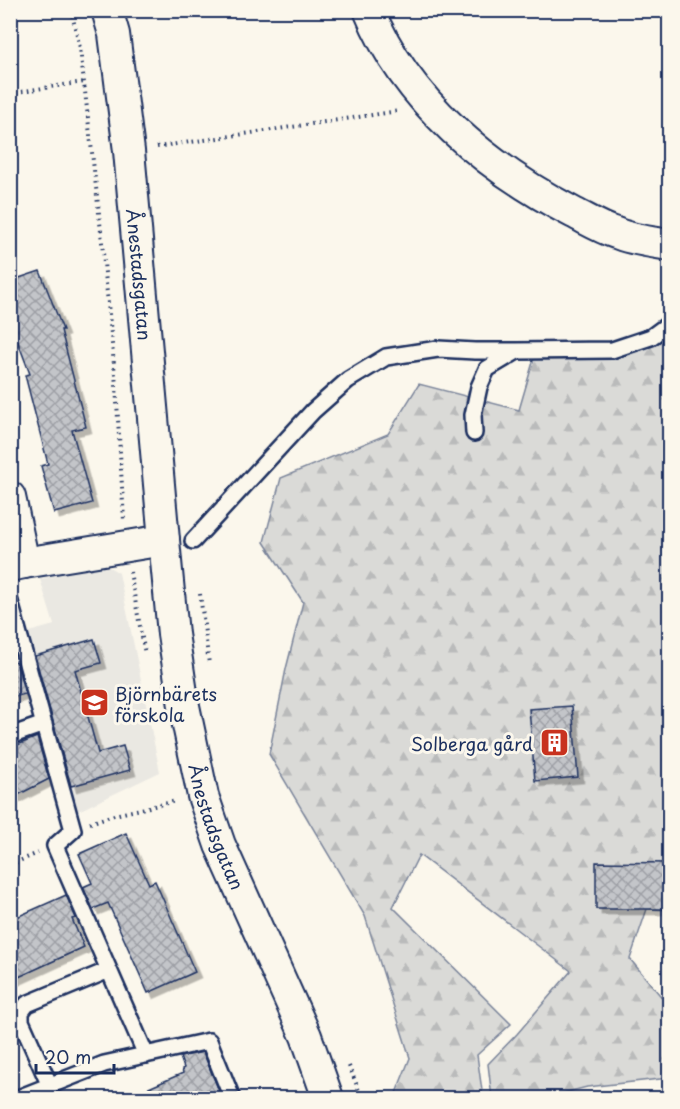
<svg xmlns="http://www.w3.org/2000/svg" width="680" height="1109" font-family="'Playpen Sans',sans-serif">
<defs>
<pattern id="forest-firs" width="22" height="20" patternUnits="userSpaceOnUse" patternTransform="scale(1.5)"><rect width="22" height="20" fill="#dadad7"/><path d="M5 1l3.5 6h-7zM16 11l3.5 6h-7z" fill="#babbbb"/></pattern>
<pattern id="building-cross-hatch" width="8" height="8" patternUnits="userSpaceOnUse" patternTransform="scale(1.5)"><rect width="8" height="8" fill="#c3c5c9"/><path d="M0 0l8 8M0 8l8-8" fill="none" stroke="#9ea0a6"/></pattern>
<filter id="shadow"><feDropShadow dx="5.5" dy="5.5" stdDeviation="0" flood-color="#0004"/></filter>
</defs>
<rect width="100%" height="100%" fill="#fbf7ec"/>
<filter id="ink" filterUnits="userSpaceOnUse"><feTurbulence type="fractalNoise" baseFrequency=".0167" numOctaves="2"/><feDisplacementMap in="SourceGraphic" scale="12" xChannelSelector="R" yChannelSelector="G"/><feConvolveMatrix kernelMatrix="1 2 1 2 8 2 1 2 1" color-interpolation-filters="sRGB"/></filter>
<g filter="url(#ink)">
<path fill="#eae8e2" d="M 106,565 L 119,573 L 160,772 L 72,814 L 22,634 L 54,625 L 40,579 Z"/>
<path fill="url(#forest-firs)" stroke="#7a849a" stroke-width="1.5" d="M 669,323 L 669,910 L 647,909 L 630,959 L 669,1006 L 669,1078 L 587,1087 L 544,1098 L 492,1098 L 488,1064 L 517,1034 L 571,971 L 419,855 L 393,907 L 511,1024 L 477,1055 L 483,1098 L 394,1098 L 410,1058 L 365,916 L 269,754 L 286,669 L 303,602 L 264,542 L 281,478 L 388,434 L 419,384 L 519,410 L 535,355 L 634,349 Z"/>
<path fill="url(#building-cross-hatch)" stroke="#1b2f5e" stroke-width="1.5" filter="url(#shadow)" d="M 40,271 L 63,330 L 61,330 L 86,427 L 72,430 L 92,503 L 54,513 L 41,466 L 48,464 L 25,375 L 30,374 L 10,321 L 10,281 Z
M 94,639 L 101,663 L 75,670 L 98,753 L 123,746 L 130,770 L 71,786 L 35,656 Z
M 16,661 L 25,694 L 10,698 L 10,662 Z
M 572,706 L 578,777 L 535,781 L 529,709 Z
M 37,737 L 49,779 L 10,799 L 10,748 Z
M 126,833 L 149,884 L 155,881 L 195,972 L 148,993 L 108,903 L 93,909 L 83,887 L 92,883 L 79,854 Z
M 596,862 L 669,863 L 669,909 L 596,909 Z
M 66,895 L 76,918 L 72,919 L 84,947 L 10,981 L 10,920 Z
M 203,1052 L 222,1098 L 126,1098 L 183,1073 L 182,1069 L 184,1068 L 180,1057 Z"/>
<g fill="none" stroke-linecap="round" stroke-linejoin="round">
<defs>
<path id="lane" d="M 474,433 L 473,415 L 479,387 L 487,369 L 517,351 L 612,350 L 651,337 L 670,323
M 193,541 L 313,411 L 348,380 L 386,357 L 438,349 L 475,351 L 517,351
M 10,602 L 73,830 L 55,846 L 146,1055
M 10,736 L 44,724
M 50,1086 L 21,1021 L 21,1012 L 27,1004 L 109,970
M 18,1098 L 104,1064 L 209,1041 L 232,1098"/>
<g id="street">
<path id="s1" d="M 107,10 L 114,34 L 129,151 L 164,540 L 173,634 L 184,706 L 203,796 L 220,845 L 306,1036 L 328,1098"/>
<path d="M 369,10 C 406,102 489,169 574,213 C 588,220 601,228 616,233 C 632,240 652,242 670,245"/>
<path d="M 10,497 L 24,563"/>
<path d="M 10,566 L 24,563 L 164,540"/>
</g>
</defs>
<use href="#lane" stroke="#1b2f5e" stroke-width="20"/>
<use href="#street" stroke="#1b2f5e" stroke-width="34"/>
<path stroke="#1b2f5e" stroke-width="4" stroke-dasharray="1.5 4.5" stroke-linecap="butt" d="M 71,10 L 80,48 L 100,222 L 116,385 L 124,520
M 10,93 L 84,82
M 157,147 L 399,111
M 130,572 L 145,654
M 200,594 L 209,664
M 90,823 L 110,816 L 176,801
M 10,865 L 38,853
M 349,1066 L 362,1098"/>
<use href="#lane" stroke="#fbf7ec" stroke-width="15"/>
<use href="#street" stroke="#fbf7ec" stroke-width="30"/>
</g>
</g>
<defs>
<symbol id="school-square" viewBox="-11 -11 22 22"><rect x="-9" y="-9" width="18" height="18" rx="4" fill="#c8321e" stroke="#fbf7ec"/><path d="M0-5L7-2L0 1L-7-2ZM-4 1L0 2.5L4 1V4Q0 6-4 4Z" fill="#fff"/></symbol>
<symbol id="building-square" viewBox="-11 -11 22 22"><rect x="-9" y="-9" width="18" height="18" rx="4" fill="#c8321e" stroke="#fbf7ec"/><path d="M-4-6H4V6H1V3H-1V6H-4ZM-2.5-4.3h1.7v1.8h-1.7ZM.8-4.3h1.7v1.8H.8ZM-2.5-1h1.7V.8h-1.7ZM.8-1h1.7V.8H.8Z" fill="#fff"/></symbol>
</defs>
<g fill-rule="evenodd">
<use href="#school-square" x="78" y="686" width="33" height="33"/>
<use href="#building-square" x="538" y="726" width="33" height="33"/>
</g>
<g text-anchor="middle" dominant-baseline="central" stroke-width="6" stroke-linejoin="round" paint-order="stroke">
<g font-size="18" fill="#1b2f5e" stroke="#fbf7ec">
<text stroke="none"><textPath href="#s1" startOffset="267">Ånestadsgatan</textPath></text>
<text stroke="none"><textPath href="#s1" startOffset="826">Ånestadsgatan</textPath></text>
</g>
<g font-size="18" fill="#1b2f5e" stroke="#fbf7ec" text-anchor="start">
<text x="115" y="693">Björnbärets<tspan x="115" dy="21">förskola</tspan></text>
<text x="533" y="743" text-anchor="end">Solberga gård</text>
</g>
</g>
<rect width="680" height="1109" fill="none" stroke="#fbf7ec" stroke-width="36"/>
<rect x="18" y="18" width="644" height="1073" fill="none" stroke="#1b2f5e" stroke-width="2" filter="url(#ink)"/>
<path d="M36 1064v9h78v-9" fill="none" stroke="#1b2f5e" stroke-width="3"/>
<text x="45" y="1064" font-size="18" fill="#1b2f5e" stroke="#fbf7ec" stroke-width="4.5" paint-order="stroke">20 m</text>
</svg>
